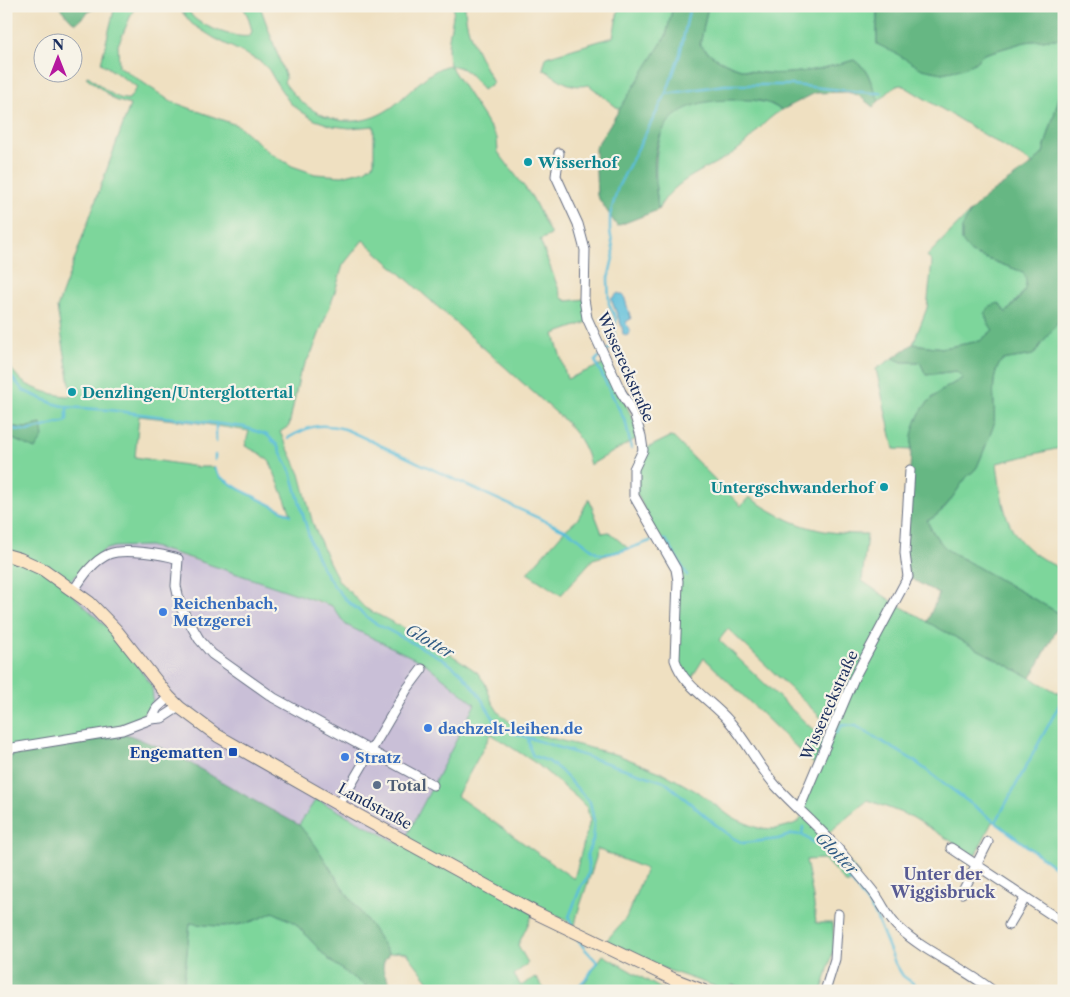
<svg xmlns="http://www.w3.org/2000/svg" width="1070" height="997" font-family="'Libre Caslon Text',serif">
<rect width="100%" height="100%" fill="#f7f3e8"/>
<filter id="ink" filterUnits="userSpaceOnUse"><feTurbulence type="fractalNoise" baseFrequency=".02" numOctaves="2"/><feDisplacementMap in="SourceGraphic" scale="10" xChannelSelector="R" yChannelSelector="G"/><feConvolveMatrix kernelMatrix="1 2 1 2 8 2 1 2 1" color-interpolation-filters="sRGB"/></filter>
<filter id="wash" filterUnits="userSpaceOnUse"><feTurbulence type="fractalNoise" baseFrequency=".0096" numOctaves="4" result="noise"/><feDisplacementMap in="SourceGraphic" scale="20" xChannelSelector="R" yChannelSelector="G"/><feGaussianBlur stdDeviation="1.12" result="paint"/><feColorMatrix in="noise" values="0 0 0 0 0 0 0 0 0 0 0 0 0 0 0 0 0 1.4 0 .05"/><feComposite in="paint" operator="in"/></filter>
<g filter="url(#wash)">
<rect width="100%" height="100%" fill="#efe0c1"/>
<path fill="#c9bfd7" d="M 149,546 L 274,585 L 317,602 L 332,606 L 346,625 L 426,664 L 476,704 L 402,846 L 316,799 L 299,825 L 144,742 L 124,733 L 121,725 L 146,713 L 151,685 L 135,665 L 64,588 L 71,580 L 104,550 L 114,547 Z"/>
<path fill="#7dd69b" stroke="#4c827c" fill-rule="evenodd" d="M 115,6 L 135,6 L 118,45 L 119,66 L 170,101 L 239,126 L 270,153 L 292,166 L 315,174 L 342,176 L 365,170 L 374,163 L 374,126 L 350,128 L 333,126 L 315,120 L 302,112 L 290,103 L 277,84 L 269,70 L 261,62 L 214,38 L 192,24 L 177,6 L 187,6 C 189,9 190,14 193,17 C 203,27 236,39 250,36 L 252,31 L 249,19 L 243,6 L 260,6 L 286,78 L 284,82 C 311,121 358,136 397,103 C 411,91 431,68 450,65 C 444,46 453,26 454,6 L 465,6 C 465,34 481,58 493,83 L 483,90 C 474,79 465,65 450,66 L 497,138 L 498,152 L 532,197 L 551,235 L 540,240 L 562,298 L 567,301 L 584,299 L 588,322 L 554,334 L 567,379 L 606,363 L 641,436 L 590,465 C 586,446 576,433 563,419 L 363,240 L 343,265 L 333,298 L 313,350 L 300,373 L 289,426 L 280,432 L 300,474 L 313,524 L 329,562 L 339,581 L 365,608 L 440,647 L 477,672 L 485,683 L 492,702 L 499,713 L 515,726 L 539,735 L 618,755 L 665,774 L 701,794 L 731,817 L 758,828 L 776,829 L 791,825 L 798,822 L 805,814 L 799,809 L 816,766 L 704,658 L 689,682 L 678,670 L 678,581 L 633,485 L 643,450 L 670,437 L 674,438 L 741,506 L 749,497 C 789,524 818,535 867,534 L 862,581 L 893,602 L 944,631 L 1064,696 L 1064,874 L 996,822 L 992,822 L 975,856 L 912,817 L 868,800 L 826,835 L 859,874 L 847,884 L 824,859 L 806,860 L 813,897 L 816,923 L 833,923 L 834,948 L 822,991 L 763,991 L 732,985 L 729,991 L 728,991 L 662,968 L 606,941 L 626,918 L 646,869 L 597,849 L 596,858 L 578,912 L 575,925 L 537,906 L 518,945 L 528,963 L 514,975 L 521,986 L 535,977 L 546,991 L 436,991 L 407,953 L 397,952 L 389,954 L 371,926 L 346,893 L 316,846 L 299,825 L 316,799 L 402,845 L 475,704 L 426,664 L 346,625 L 332,606 L 184,556 L 149,546 L 114,547 L 104,550 L 71,580 L 65,588 L 115,635 L 151,685 C 159,711 140,716 121,725 L 124,733 L 129,735 L 15,752 L 6,768 L 6,436 L 35,449 L 41,424 L 25,428 L 6,426 L 6,362 C 11,369 16,375 22,381 C 31,389 59,397 72,396 L 57,308 L 130,105 L 115,100 L 86,77 L 88,76 C 100,84 115,101 129,99 L 137,87 L 101,63 ZM 139,416 L 192,422 L 249,431 L 245,446 L 261,454 L 270,462 L 291,514 L 239,489 L 219,476 L 214,467 L 198,467 L 135,457 ZM 728,629 L 832,728 L 826,742 L 719,640 ZM 491,734 L 537,764 L 576,797 L 587,808 L 590,820 L 574,879 L 457,796 Z
M 619,6 L 673,6 L 666,36 L 620,110 L 589,85 C 568,89 560,79 543,69 L 546,57 L 613,37 Z
M 708,6 L 874,6 L 877,12 L 877,44 L 942,73 L 960,69 L 973,64 L 984,54 L 1025,42 L 1050,39 L 1062,39 L 1064,42 L 1064,74 L 1059,98 L 1043,153 L 1033,164 L 902,85 L 895,86 L 879,101 L 866,70 L 854,60 C 803,75 742,86 700,45 Z
M 747,99 L 768,103 L 782,110 C 763,120 753,139 736,151 C 708,170 674,178 658,210 C 654,159 648,106 716,100 C 726,99 737,100 747,99 Z
M 971,211 L 962,228 L 962,240 L 971,253 L 1023,272 L 1027,279 L 1025,290 L 1006,313 L 988,323 L 993,330 L 980,341 L 943,348 L 913,344 L 927,308 L 932,262 L 927,256 Z
M 1064,314 L 1064,447 L 997,463 C 1004,520 1008,545 1064,570 L 1064,616 L 949,551 C 939,542 933,533 927,521 C 946,513 954,493 966,478 C 969,474 974,472 977,467 C 979,463 993,428 994,424 C 996,403 988,379 1002,360 L 1033,355 Z
M 893,358 L 902,362 L 920,362 L 926,375 L 956,371 L 963,378 C 928,397 914,409 911,450 L 894,449 L 876,369 Z
M 589,499 L 602,533 L 609,532 L 629,549 L 593,559 L 561,595 L 527,573 L 564,531 L 577,520 Z
M 273,912 L 295,923 L 327,958 L 349,975 L 366,986 L 370,991 L 183,991 L 190,923 C 223,928 243,928 273,912 Z
M 603,955 L 665,991 L 579,991 Z"/>
<path fill="#66b783" stroke="#407370" d="M 58,6 L 103,6 L 91,10 L 75,24 Z
M 673,6 L 708,6 L 700,45 C 741,86 803,75 854,60 L 866,70 L 879,101 L 873,107 L 858,95 L 847,92 L 815,93 L 782,110 C 777,108 773,104 768,103 C 757,99 744,100 733,100 C 706,100 674,105 661,134 C 650,157 656,186 658,210 L 617,226 L 597,196 L 595,148 L 666,36 Z
M 874,6 L 1064,6 L 1064,42 L 1062,39 L 1050,39 L 1025,42 L 984,54 L 973,64 L 961,69 L 942,73 L 922,69 L 897,54 L 877,44 L 877,12 Z
M 1064,74 L 1064,314 L 1033,355 L 1002,360 C 988,379 996,403 994,424 C 993,428 979,463 977,467 C 974,472 969,474 966,478 C 954,493 946,512 927,521 C 933,534 939,542 949,551 L 1064,616 L 1031,678 L 927,622 L 939,594 L 908,577 L 905,553 L 912,436 C 918,404 936,393 963,378 L 956,371 L 926,375 L 920,362 L 902,362 L 893,358 L 913,344 L 943,348 L 980,341 L 993,330 L 988,323 L 985,314 L 990,306 L 999,303 L 1006,313 C 1017,300 1033,289 1023,272 L 971,253 L 962,241 L 962,228 L 971,211 L 988,195 L 1033,164 L 1043,153 L 1059,98 Z
M 41,424 L 43,437 L 35,449 L 6,436 L 6,426 L 25,428 Z
M 129,735 L 171,752 L 253,800 L 299,825 L 316,846 L 346,893 L 371,926 L 389,954 C 379,965 383,974 392,985 L 385,991 L 370,991 L 366,986 L 349,975 L 327,958 L 295,923 L 273,912 C 243,928 223,928 190,923 L 183,991 L 6,991 L 6,768 L 14,752 Z"/>
<path fill="#5cbeda" stroke="#3c769c" d="M 618,293 L 624,296 L 631,319 L 627,321 L 626,324 L 629,327 L 630,333 L 626,336 L 623,334 L 622,327 L 611,299 Z"/>
<g fill="none" stroke-linecap="round" stroke-linejoin="round">
<path stroke="#5cbeda" stroke-width="2.5" d="M 666,94 L 724,85 L 792,85 L 872,93 L 882,93
M 606,351 L 613,346 L 616,319 L 609,304 L 608,279 L 614,254 L 610,231 L 610,215 L 618,187 L 666,94 L 680,54 L 690,6
M 599,357 L 595,361 L 626,423 L 631,448
M 6,371 L 24,391 L 52,403 L 67,407 L 109,410 L 244,427 L 267,435 L 277,445 L 291,472 L 311,543 L 323,569 L 334,586 L 347,601 L 373,622 L 443,659 L 460,672 L 477,692 L 497,724 L 511,732 L 665,782 L 722,830 L 733,838 L 743,843 L 778,839 L 793,834 L 802,835 L 820,847 L 854,885 L 875,914 L 895,963 L 903,976 L 924,991
M 216,423 L 216,442
M 6,428 L 27,431 L 67,421 L 67,407
M 288,438 C 311,425 319,423 345,429 L 569,532 C 580,538 588,547 598,553 C 607,558 642,544 653,540
M 215,455 L 215,460
M 214,467 L 219,476 L 239,489 L 291,515
M 663,540 L 666,540 L 687,575
M 836,733 L 842,725 L 856,726 L 913,760 L 1064,874
M 528,738 L 530,749 L 533,756 L 548,761 L 560,770 L 590,802 L 594,821 L 593,840 L 587,854 L 589,870 L 587,878 L 581,886 L 569,917 L 572,926
M 996,822 L 1062,700
M 802,835 L 803,827
M 574,991 L 589,975 L 597,962 L 584,948 L 577,938"/>
</g>
</g>
<g filter="url(#ink)">
<g fill="none" stroke-linecap="round" stroke-linejoin="round">
<defs>
<path id="minor" d="M 559,153 L 556,176 L 578,224 L 585,250 L 584,299 L 587,318 L 621,392 L 634,413 L 641,436 L 643,450 L 634,469 L 634,496 L 676,569 L 678,581 L 675,660 C 683,686 712,701 729,721 C 747,741 758,766 776,786 C 798,810 823,830 844,856 C 854,869 865,881 875,894 C 883,905 889,920 899,928 C 927,954 964,967 993,991
M 74,590 C 83,576 93,561 109,554 C 123,548 163,554 178,559 L 176,586 L 181,608 L 199,639 L 212,654 L 274,698 L 433,785
M 151,719 L 157,708 L 169,697
M 6,749 L 122,730 L 151,719 L 162,718 L 179,707
M 339,805 L 407,689 L 422,669
M 799,809 L 854,678 L 908,577 L 905,553 L 910,470
M 951,848 L 1064,923
M 962,893 L 988,842
M 1009,925 L 1025,898
M 825,991 L 835,959 L 838,914"/>
<path id="secondary" d="M 6,555 L 20,559 L 44,570 L 90,603 L 116,630 L 169,697 L 179,707 L 218,736 L 339,805 L 534,912 L 673,979 L 704,991"/>
</defs>
<use href="#minor" stroke="#656d81" stroke-width="11"/>
<use href="#secondary" stroke="#656d81" stroke-width="14"/>
<use href="#minor" stroke="#fff" stroke-width="9"/>
<use href="#secondary" stroke="#fce5c4" stroke-width="12"/>
</g>
</g>
<g fill="#0f9aa8" stroke="#f7f3e8" stroke-width="2">
<circle cx="528" cy="162" r="5"/>
<circle cx="72" cy="392" r="5"/>
<circle cx="884" cy="487" r="5"/>
</g>
<g fill="#3f7fe0" stroke="#f7f3e8" stroke-width="2">
<circle cx="163" cy="612" r="5"/>
<circle cx="428" cy="728" r="5"/>
<circle cx="345" cy="757" r="5"/>
</g>
<rect fill="#1a4fb4" stroke="#f7f3e8" stroke-width="2" x="228" y="747" width="10" height="10" rx="2.5"/>
<circle fill="#5c6f8a" stroke="#f7f3e8" stroke-width="2" cx="377" cy="785" r="5"/>
<g text-anchor="middle" dominant-baseline="central" stroke-width="4.5" stroke-linejoin="round" paint-order="stroke">
<g font-size="15" font-weight="bold" fill="#0d838f" stroke="#f7f3e8" text-anchor="start">
<text x="538" y="162">Wisserhof</text>
<text x="82" y="392">Denzlingen/Unterglottertal</text>
<text x="874" y="487" text-anchor="end">Untergschwanderhof</text>
</g>
<g font-size="15" fill="#1b2f5e" stroke="#f7f3e8">
<text transform="translate(626 367) rotate(66)">Wissereckstraße</text>
<text transform="translate(829 705) rotate(-66)">Wissereckstraße</text>
<text transform="translate(375 806) rotate(28)">Landstraße</text>
</g>
<g font-size="15" font-weight="bold" fill="#366cbe" stroke="#f7f3e8" text-anchor="start">
<text x="173" y="603">Reichenbach,<tspan x="173" dy="17">Metzgerei</tspan></text>
<text x="438" y="728">dachzelt-leihen.de</text>
<text x="355" y="757">Stratz</text>
</g>
<g font-size="15" font-weight="bold" fill="#164399" stroke="#f7f3e8" text-anchor="end">
<text x="223" y="752">Engematten</text>
</g>
<g font-size="15" font-weight="bold" fill="#4e5e75" stroke="#f7f3e8" text-anchor="start">
<text x="387" y="785">Total</text>
</g>
<g font-size="16" font-style="italic" fill="#2e5a83" stroke="#f7f3e8">
<text transform="translate(430 641) rotate(30)">Glotter</text>
<text transform="translate(837 853) rotate(45)">Glotter</text>
</g>
<g font-size="16" font-weight="bold" fill="#585b94" stroke="#f7f3e8">
<text x="943" y="874">Unter der<tspan x="943" dy="18">Wiggisbruck</tspan></text>
</g>
</g>
<rect width="1070" height="997" fill="none" stroke="#f7f3e8" stroke-width="25"/>
<g transform="translate(58 58)"><circle r="24" fill="#f7f3e8" stroke="#9fa5b1"/>
<path d="M0-4L9 19L0 12L-9 19Z" fill="#b5179e"/>
<text y="-8" font-size="14" font-weight="bold" text-anchor="middle" fill="#1b2f5e">N</text>
</g>
</svg>
